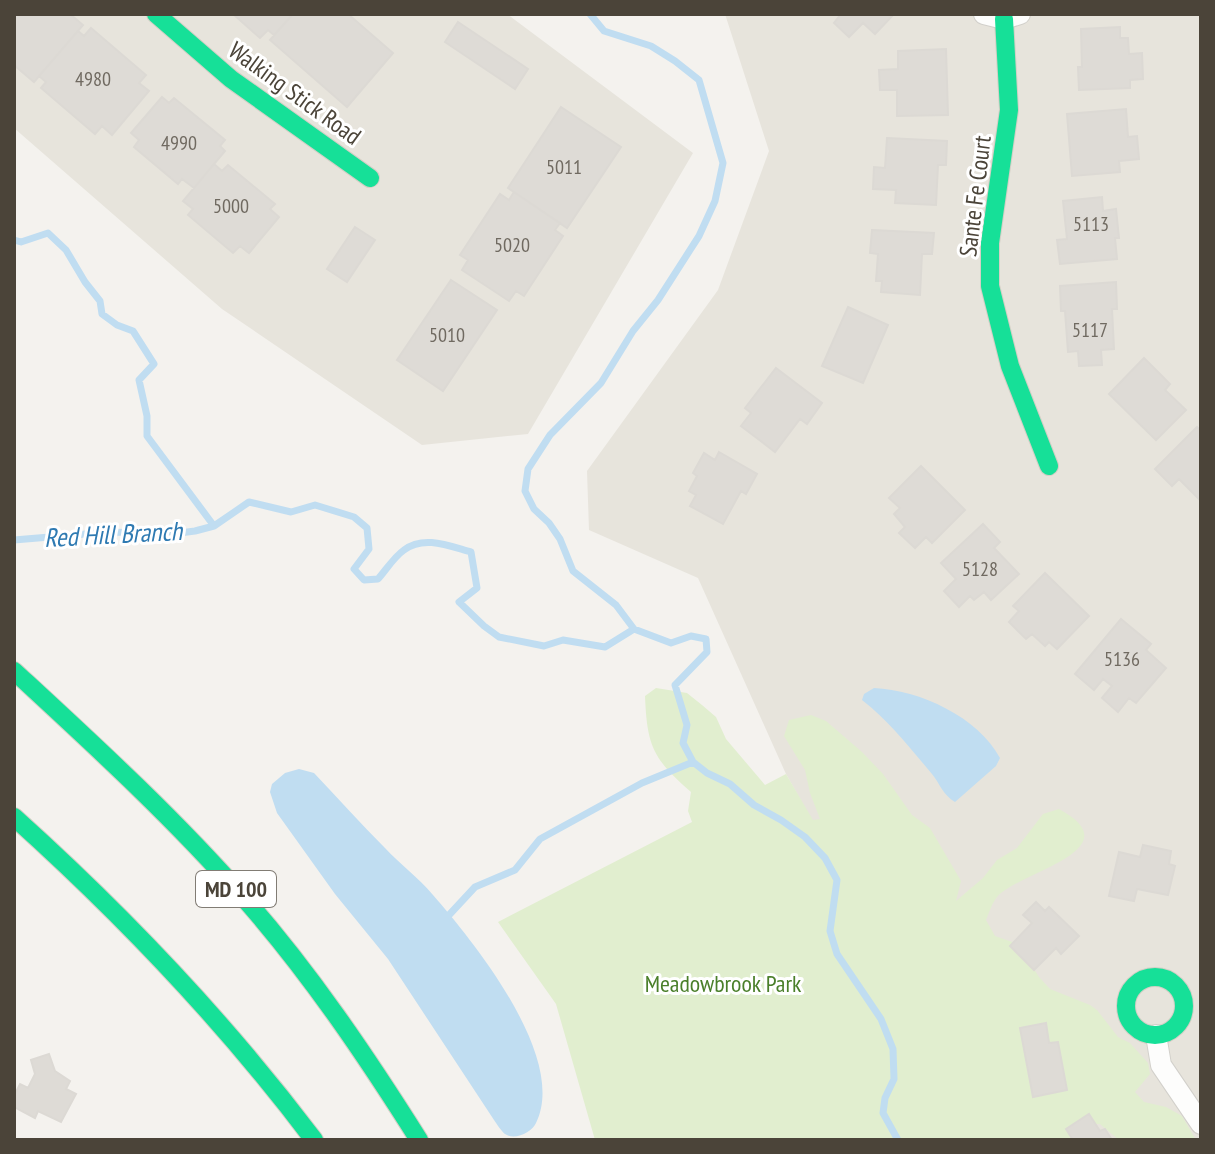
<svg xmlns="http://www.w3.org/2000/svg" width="1215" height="1154" font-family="'PT Sans Narrow',sans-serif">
<rect width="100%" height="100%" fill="#f4f2ee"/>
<path fill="#e7e4dc" d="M 14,14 L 507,14 L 693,153 L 528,434 L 422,445 L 222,309 L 14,128 Z
M 725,14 L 1201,14 L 1201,1140 L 920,1140 L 899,974 L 786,774 L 698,578 L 589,530 L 587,471 L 718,290 L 769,151 Z"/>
<path fill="#e1eecf" d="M 656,688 L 687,693 L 702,705 L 716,717 L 726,739 L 765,785 L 786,774 L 813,820 L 820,819 L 810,793 L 805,770 L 784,736 L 789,720 L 811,715 L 826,721 L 862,752 L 883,774 L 912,815 L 930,828 L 961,881 L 956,901 L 983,878 L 997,860 L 1017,848 L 1043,814 L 1059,809 C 1135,850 1018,872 997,897 C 992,903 989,913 986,920 L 995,936 L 1018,944 L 1039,977 L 1050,989 L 1090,1005 L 1097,1010 L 1118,1037 L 1130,1043 L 1148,1063 L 1150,1074 L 1135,1092 L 1144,1102 L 1166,1107 L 1182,1116 L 1196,1140 L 1119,1140 L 1100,1124 L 1084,1124 L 1081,1140 L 595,1140 L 556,1004 L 498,922 L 692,822 L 688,811 L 691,792 C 653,759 647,746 645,696 Z"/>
<path fill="#c0ddf1" d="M 874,688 C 920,690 978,717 1000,758 L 996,766 L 955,802 C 943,795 940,784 932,774 C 910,748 889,721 862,700 L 864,694 Z
M 299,769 L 314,773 C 338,798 361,824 385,848 C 400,864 419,878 433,895 C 474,942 568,1058 536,1123 C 532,1132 515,1141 505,1134 C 501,1131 497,1124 494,1120 L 388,959 L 335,894 L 277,813 L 270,792 L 272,784 L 285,773 Z"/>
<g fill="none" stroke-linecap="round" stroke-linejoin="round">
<path stroke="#c0ddf1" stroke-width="7" d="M 590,14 L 604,31 L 651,46 L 675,61 L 699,80 L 723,163 L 715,201 L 699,236 L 658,300 L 633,331 L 601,383 L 550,435 L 528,469 L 525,491 L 534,509 L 549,523 L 560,539 L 573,571 L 616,605 L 634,629
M 14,240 L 21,242 L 48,233 L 66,250 L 85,282 L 100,301 L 102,314 L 117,325 L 133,331 L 154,364 L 139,380 L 147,416 L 147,436 L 214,526
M 14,540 L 109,532 L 172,534 L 195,531 L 214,526 L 249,502 L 291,512 L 315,505 L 354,517 L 367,528 L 369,549 L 354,569 L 364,580 L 378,579 C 386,570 394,557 404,550 C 424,535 449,546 471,552 L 477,588 L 459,602 L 484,626 L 499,637 L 544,646 L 563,640 L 605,647 L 634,629 L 671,643 L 691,636 L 706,639 L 707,652 L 675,685 L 687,725 L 683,743 L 693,762 L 707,773 L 730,784 L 754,805 L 781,820 L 805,837 L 825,858 L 837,880 L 830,931 L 837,954 L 881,1019 L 893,1049 L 894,1079 L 885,1098 L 883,1113 L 898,1140
M 449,915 L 475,887 L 515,870 L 540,839 L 642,783 L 693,762"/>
</g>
<path fill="#dedbd6" stroke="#dcd9d4" stroke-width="2" d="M 14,14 L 70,14 L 83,25 L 34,82 L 14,65 Z
M 233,14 L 293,14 L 274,35 L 268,30 L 260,38 Z
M 293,14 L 348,14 L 393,53 L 347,107 L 270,40 Z
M 894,14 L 875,34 L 863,23 L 849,37 L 834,23 L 841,14 Z
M 458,22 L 528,69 L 515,89 L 445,42 Z
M 1120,27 L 1120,38 L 1128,38 L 1129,54 L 1142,53 L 1143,79 L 1130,80 L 1130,88 L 1079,90 L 1078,67 L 1082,67 L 1081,29 Z
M 91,28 L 146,75 L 139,83 L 149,91 L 112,135 L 102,126 L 95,134 L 41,88 L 46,82 L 39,76 L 78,31 L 84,36 Z
M 946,49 L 948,115 L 897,116 L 897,90 L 880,90 L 879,70 L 898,69 L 898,51 Z
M 162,97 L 169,103 L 174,98 L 225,140 L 220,146 L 225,151 L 194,188 L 182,179 L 178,184 L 134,147 L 139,140 L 131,133 Z
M 561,107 L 621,147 L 567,228 L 508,188 Z
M 1126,109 L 1128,137 L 1137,136 L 1139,159 L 1119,161 L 1120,172 L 1072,176 L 1067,114 Z
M 887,138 L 947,141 L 946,165 L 938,165 L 936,205 L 895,203 L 896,190 L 873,189 L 874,167 L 885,168 Z
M 214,164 L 222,171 L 228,165 L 275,204 L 270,209 L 279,217 L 249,253 L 240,246 L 233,253 L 188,215 L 193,209 L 183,201 Z
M 514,192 L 560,223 L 555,230 L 563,236 L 524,296 L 516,291 L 509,301 L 462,270 L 468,260 L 460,255 L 500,194 L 509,200 Z
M 1102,197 L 1103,211 L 1116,209 L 1119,238 L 1115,238 L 1117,259 L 1060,264 L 1057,240 L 1067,239 L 1063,201 Z
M 355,227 L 375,240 L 347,282 L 327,269 Z
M 872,230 L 934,233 L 932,254 L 922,254 L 920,295 L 881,292 L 882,281 L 876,281 L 878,254 L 870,253 Z
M 451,280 L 497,310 L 443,391 L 397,360 Z
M 1116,282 L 1117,309 L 1112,309 L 1114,349 L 1101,350 L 1102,365 L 1079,366 L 1078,351 L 1068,352 L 1065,311 L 1061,311 L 1060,286 Z
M 848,307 L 888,325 L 863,383 L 822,366 Z
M 1144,358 L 1170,384 L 1165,390 L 1186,410 L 1156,440 L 1109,394 Z
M 776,368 L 822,403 L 807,424 L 800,419 L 775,452 L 741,426 L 751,413 L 745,408 Z
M 1197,427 L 1201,431 L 1201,501 L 1179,479 L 1172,486 L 1155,469 Z
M 719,452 L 757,474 L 746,494 L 741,491 L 723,524 L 690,506 L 696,495 L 689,491 L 697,476 L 693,473 L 704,453 L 715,460 Z
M 921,466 L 965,510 L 932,543 L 926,537 L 915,548 L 899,533 L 905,527 L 894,514 L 900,508 L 889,498 Z
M 983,524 L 1000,542 L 994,548 L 1019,574 L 991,600 L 984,592 L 974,600 L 970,596 L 959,607 L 944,591 L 956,579 L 941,563 Z
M 1045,573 L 1089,616 L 1057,649 L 1049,642 L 1045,646 L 1032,634 L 1026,639 L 1009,622 L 1019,611 L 1013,606 Z
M 1121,619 L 1151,644 L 1146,650 L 1166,668 L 1136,703 L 1129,698 L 1118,712 L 1102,698 L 1112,686 L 1103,679 L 1094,690 L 1075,674 Z
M 1143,845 L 1171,851 L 1169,864 L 1175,866 L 1168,895 L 1137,889 L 1134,901 L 1109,896 L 1119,852 L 1140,857 Z
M 1036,902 L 1045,911 L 1049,907 L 1079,936 L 1061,954 L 1056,948 L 1034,970 L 1010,946 L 1032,923 L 1023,915 Z
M 1046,1023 L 1049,1043 L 1058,1042 L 1067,1090 L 1033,1097 L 1020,1028 Z
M 49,1054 L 55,1071 L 70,1081 L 66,1089 L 76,1094 L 61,1122 L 38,1111 L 35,1118 L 14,1107 L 14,1096 L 20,1084 L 28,1088 L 35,1074 L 31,1060 Z
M 1089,1114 L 1100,1131 L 1105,1129 L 1112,1140 L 1073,1140 L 1066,1129 Z"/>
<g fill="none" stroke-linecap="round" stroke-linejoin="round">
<defs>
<path id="street" d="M 984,14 L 1004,19 L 1020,14
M 1156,1035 L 1161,1065 L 1201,1124"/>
<path id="fast" d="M 156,14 L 231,79 L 370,178
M 1004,19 L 1009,110 L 990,243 L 990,286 L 1010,366 L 1049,466
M 14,671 C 93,744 173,817 244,898 C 310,973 366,1056 419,1140
M 14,817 C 124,916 225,1022 314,1140
M1126 1006a29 29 0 1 1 58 0a29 29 0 1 1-58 0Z"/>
</defs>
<use href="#street" stroke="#d2d0cb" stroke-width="22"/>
<use href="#fast" stroke="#d3cfc5" stroke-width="20"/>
<use href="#street" stroke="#fdfdfc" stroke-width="20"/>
<use href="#fast" stroke="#16e098" stroke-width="18"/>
</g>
<g text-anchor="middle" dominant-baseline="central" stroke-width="6" stroke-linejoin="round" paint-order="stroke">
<g font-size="20" fill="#706a61">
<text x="93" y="79">4980</text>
<text x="179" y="143">4990</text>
<text x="564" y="167">5011</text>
<text x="231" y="206">5000</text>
<text x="1091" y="224">5113</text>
<text x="512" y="245">5020</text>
<text x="1090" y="330">5117</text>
<text x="447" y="335">5010</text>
<text x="980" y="569">5128</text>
<text x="1122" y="659">5136</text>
</g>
<rect fill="#fff" stroke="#817c74" stroke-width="2" x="196" y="871" width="80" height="36" rx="6"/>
<g font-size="22" font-weight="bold" fill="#4b4439">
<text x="236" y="889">MD 100</text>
</g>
<g font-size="24" fill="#4b4439" stroke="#fff">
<text transform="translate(295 93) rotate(36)">Walking Stick Road</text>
<text transform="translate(975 196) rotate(-83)">Sante Fe Court</text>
</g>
<g font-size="24" fill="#4a7f2a" stroke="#fff">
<text x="723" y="983">Meadowbrook Park</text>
</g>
<g font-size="26" font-style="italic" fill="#2e7ab2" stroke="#fff">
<text transform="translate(113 534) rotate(-3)">Red Hill Branch</text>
</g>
</g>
<rect width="1215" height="1154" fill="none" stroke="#4b4439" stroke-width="32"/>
</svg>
